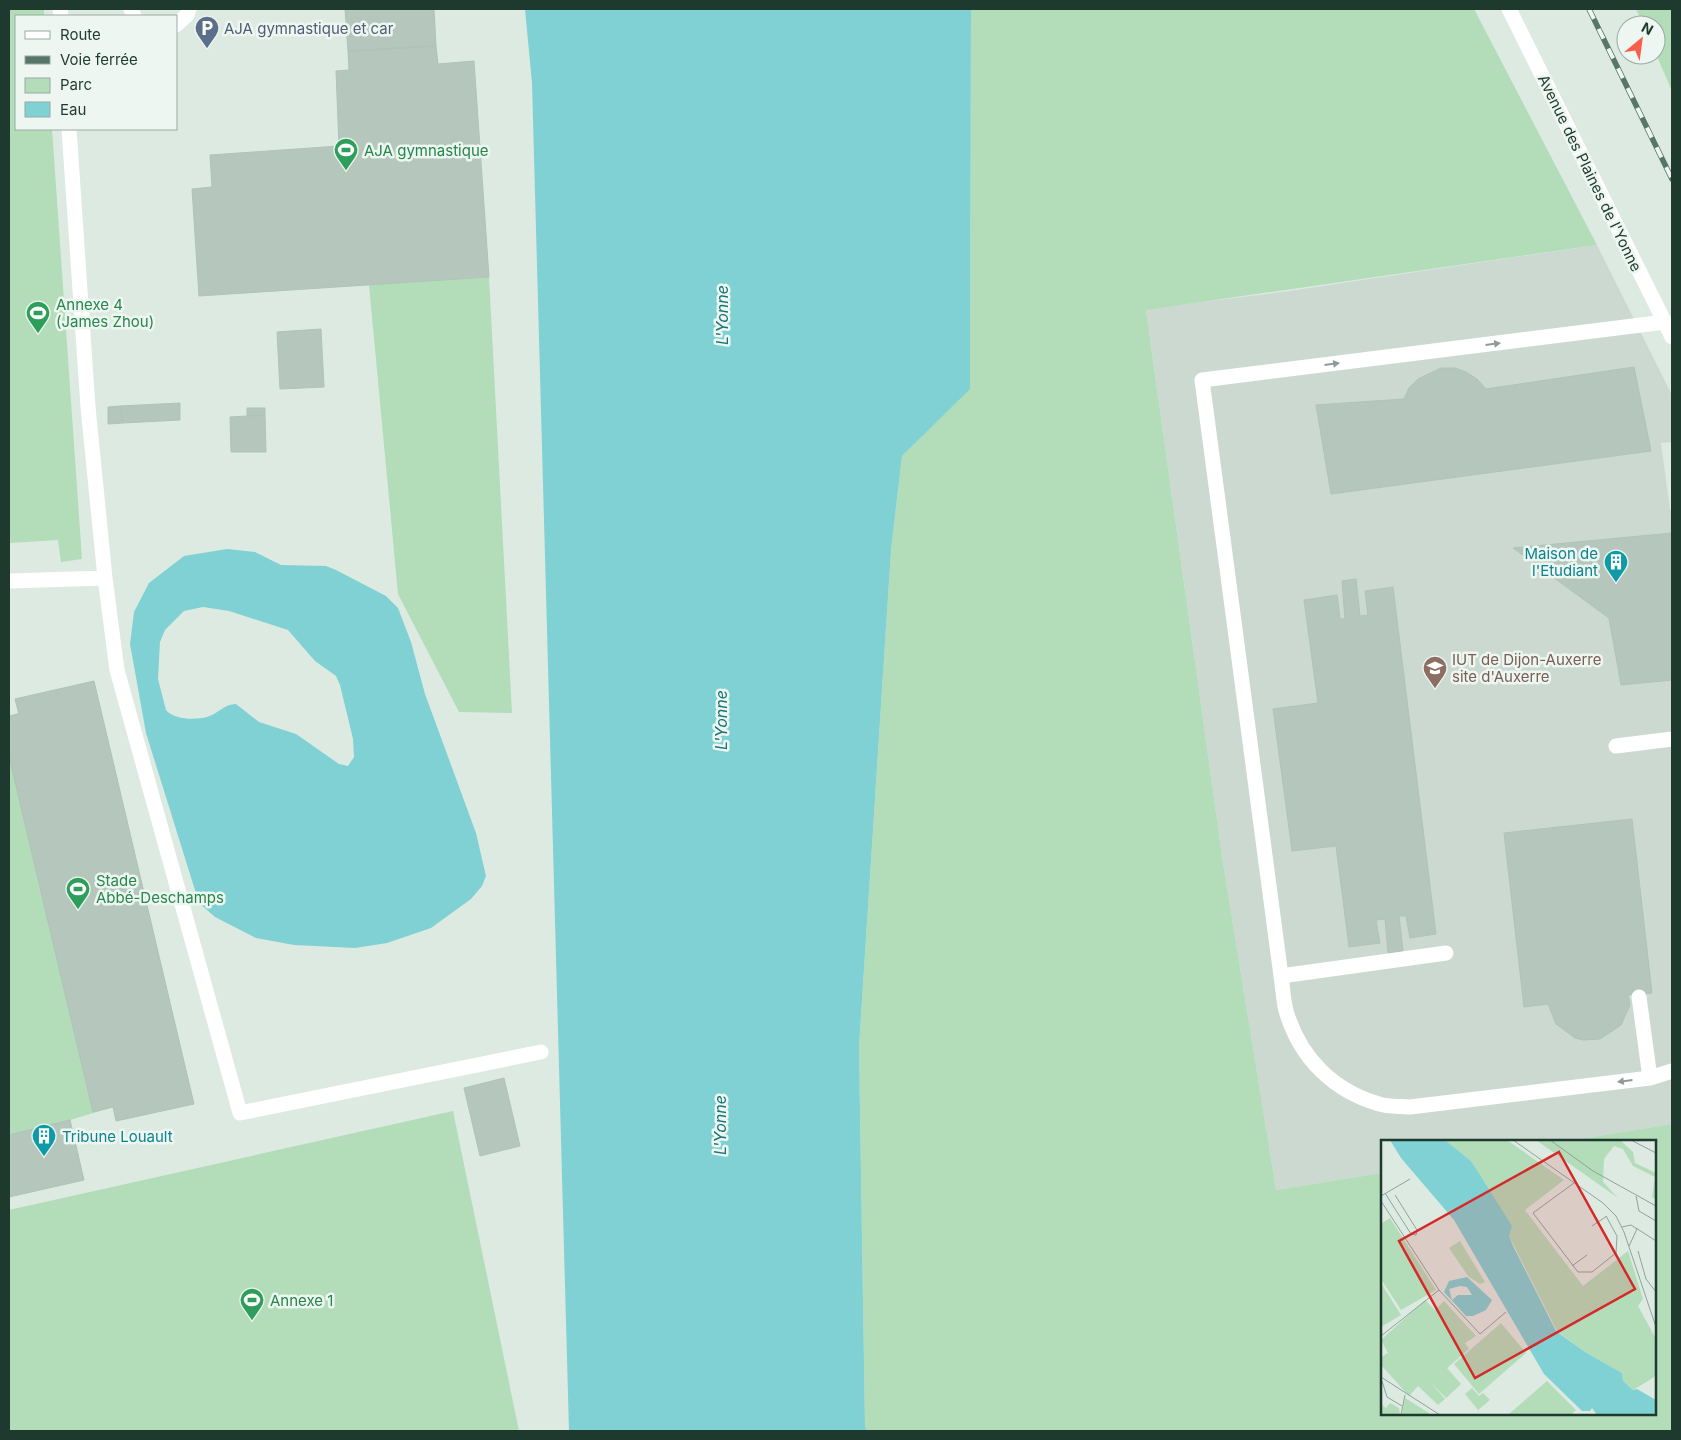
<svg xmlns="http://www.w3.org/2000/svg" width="1681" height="1440" font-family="Inter,sans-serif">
<rect width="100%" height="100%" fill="#dceae2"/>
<path fill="#cbd9d1" d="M 1597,245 L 1672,395 L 1672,442 L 1661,443 L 1670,510 L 1672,510 L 1672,1124 L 1569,1141 L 1382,1141 L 1382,1173 L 1276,1190 L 1223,863 L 1146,309 L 1289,291 Z"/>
<path fill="#b3dcb9" d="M 9,9 L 44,9 L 44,16 L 16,16 L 16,129 L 52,129 L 82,559 L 61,562 L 58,540 L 9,543 Z
M 971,9 L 1474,9 L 1597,245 L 1146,310 L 1223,863 L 1276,1190 L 1382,1173 L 1382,1414 L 1655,1414 L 1655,1141 L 1569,1141 L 1672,1124 L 1672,1431 L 867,1431 L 865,1426 L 859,1047 L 891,550 L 902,456 L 970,388 Z
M 1636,9 L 1672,9 L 1672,91 L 1656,54 L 1656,25 L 1643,25 Z
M 489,277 L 512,713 L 459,712 L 398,594 L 369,285 Z
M 94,681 L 194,1104 L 116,1121 L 113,1107 L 70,1120 L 84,1180 L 9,1197 L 9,716 L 18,713 L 15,699 Z
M 453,1111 L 519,1431 L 9,1431 L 9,1210 Z"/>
<path fill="#80d1d3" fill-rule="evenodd" d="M 525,9 L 971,9 L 970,389 L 902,456 L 891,550 L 859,1047 L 865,1426 L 867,1431 L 569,1431 L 532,83 Z
M 227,549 L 255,552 L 281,565 L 326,566 L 336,570 L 386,596 L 398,608 L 411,642 L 425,694 L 476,833 L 486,876 L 482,886 L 471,899 L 431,928 L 387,943 L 355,948 L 294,945 L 256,938 L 215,917 L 199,903 L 146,733 L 130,644 L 134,612 L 149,583 L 184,556 ZM 203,607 L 229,611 L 288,630 L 315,661 L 336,676 L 340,685 L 353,739 L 354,757 L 348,766 L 339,764 L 296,734 L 259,722 L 236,704 C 224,704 218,714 207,717 C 196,720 174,720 166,710 L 158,679 L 160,642 L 165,630 L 184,611 Z"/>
<path fill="#b5c7bd" stroke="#afc3b8" d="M 345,9 L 434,9 L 436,46 L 348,51 Z
M 436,46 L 438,64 L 474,61 L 489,277 L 199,296 L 192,189 L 212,187 L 210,155 L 339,146 L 336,71 L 349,70 L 348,51 Z
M 321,329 L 324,387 L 280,389 L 277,332 Z
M 1634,367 L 1651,451 L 1331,494 L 1316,405 L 1404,399 L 1409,388 L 1418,379 L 1441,368 L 1455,368 L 1466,372 L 1477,379 L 1486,389 Z
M 180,403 L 180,420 L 123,423 L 120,406 Z
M 120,406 L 123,423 L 108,424 L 108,407 Z
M 247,408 L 265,408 L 265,415 L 247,416 Z
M 265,415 L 266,452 L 231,452 L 230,417 Z
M 1672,533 L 1672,680 L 1621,685 L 1609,618 L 1513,548 Z
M 1356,579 L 1360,616 L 1368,615 L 1365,591 L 1393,587 L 1436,934 L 1410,938 L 1406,916 L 1399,916 L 1403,951 L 1388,953 L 1385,919 L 1376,920 L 1380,943 L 1349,947 L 1336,846 L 1292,851 L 1273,709 L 1318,703 L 1304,600 L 1337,595 L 1340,619 L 1345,619 L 1342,581 Z
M 94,681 L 194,1104 L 116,1121 L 113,1107 L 93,1112 L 9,756 L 9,716 L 19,714 L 15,699 Z
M 1632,819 L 1652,993 L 1628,995 L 1630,1005 L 1621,1025 L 1600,1039 L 1583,1040 L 1575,1038 L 1556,1024 L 1548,1004 L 1524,1007 L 1504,833 Z
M 504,1078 L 520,1146 L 480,1156 L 464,1088 Z
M 70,1120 L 84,1180 L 9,1197 L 9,1135 Z"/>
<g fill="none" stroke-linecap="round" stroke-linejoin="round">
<path stroke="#fff" stroke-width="15" d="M 60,9 L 61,16
M 131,9 L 134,16
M 176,25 L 187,15 L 189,9
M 1665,322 L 1202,380 L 1281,976 C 1283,988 1283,1002 1287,1014 C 1301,1059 1334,1091 1379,1104 C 1388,1107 1400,1106 1410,1107 L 1650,1078 L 1672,1071
M 105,578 L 117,670 L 240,1113 L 541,1052
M 9,581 L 105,578 L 88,407 L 69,129
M 1616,746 L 1672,739
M 1281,976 L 1446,953
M 1639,997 L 1650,1078"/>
<path stroke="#fff" stroke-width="15" d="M 1509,9 L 1672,337"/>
<defs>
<path id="rail" d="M 1589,9 L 1672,179"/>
</defs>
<use href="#rail" stroke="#577569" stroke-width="5.5"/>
<use href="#rail" stroke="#edf6f0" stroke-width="4" stroke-dasharray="11" stroke-linecap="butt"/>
</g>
<defs><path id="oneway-solid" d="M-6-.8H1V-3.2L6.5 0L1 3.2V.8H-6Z" transform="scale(1.25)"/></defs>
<g fill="#8e9c96">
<use href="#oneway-solid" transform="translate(1493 344) rotate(-7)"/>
<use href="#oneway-solid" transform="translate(1332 364) rotate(-7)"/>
<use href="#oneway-solid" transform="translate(1625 1081) rotate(173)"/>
</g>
<defs>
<symbol id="parking-pin" viewBox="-11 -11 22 30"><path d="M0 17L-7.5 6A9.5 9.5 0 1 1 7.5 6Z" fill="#5c6f8a" stroke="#edf6f0"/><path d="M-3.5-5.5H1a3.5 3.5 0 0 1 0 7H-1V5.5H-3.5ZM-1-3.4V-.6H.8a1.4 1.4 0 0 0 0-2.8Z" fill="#fff"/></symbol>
<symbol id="stadium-pin" viewBox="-11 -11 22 30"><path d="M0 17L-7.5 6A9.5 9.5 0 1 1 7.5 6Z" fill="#2e9e5b" stroke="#edf6f0"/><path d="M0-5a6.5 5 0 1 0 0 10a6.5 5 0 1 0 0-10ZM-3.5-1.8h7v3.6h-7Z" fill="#fff"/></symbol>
<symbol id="building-pin" viewBox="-11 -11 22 30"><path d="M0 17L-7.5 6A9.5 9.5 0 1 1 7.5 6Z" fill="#0f9aa8" stroke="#edf6f0"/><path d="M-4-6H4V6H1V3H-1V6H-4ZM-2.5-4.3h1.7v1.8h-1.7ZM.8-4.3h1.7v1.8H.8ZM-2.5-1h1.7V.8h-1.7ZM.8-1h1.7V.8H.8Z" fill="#fff"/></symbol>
<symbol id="university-pin" viewBox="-11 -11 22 30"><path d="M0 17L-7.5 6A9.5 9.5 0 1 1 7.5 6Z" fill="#8d6e63" stroke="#edf6f0"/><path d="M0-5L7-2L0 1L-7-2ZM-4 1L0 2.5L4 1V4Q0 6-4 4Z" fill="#fff"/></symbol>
</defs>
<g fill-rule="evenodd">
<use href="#parking-pin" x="193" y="14" width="28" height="38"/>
<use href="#stadium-pin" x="332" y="136" width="28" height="38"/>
<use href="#stadium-pin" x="24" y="299" width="28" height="38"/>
<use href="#building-pin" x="1602" y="548" width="28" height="38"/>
<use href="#university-pin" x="1421" y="654" width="28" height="38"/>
<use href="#stadium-pin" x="64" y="875" width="28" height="38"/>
<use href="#building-pin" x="30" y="1122" width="28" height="38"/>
<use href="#stadium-pin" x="238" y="1286" width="28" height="38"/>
</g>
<g text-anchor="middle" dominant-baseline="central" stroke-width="5" stroke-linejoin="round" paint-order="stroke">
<g font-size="15" fill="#4e5e75" stroke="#edf6f0" text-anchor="start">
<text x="224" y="28">AJA gymnastique et car</text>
</g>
<g font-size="15" fill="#27864d" stroke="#edf6f0" text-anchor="start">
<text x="364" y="150">AJA gymnastique</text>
<text x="56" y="304">Annexe 4<tspan x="56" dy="17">(James Zhou)</tspan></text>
<text x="96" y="880">Stade<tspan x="96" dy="17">Abbé-Deschamps</tspan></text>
<text x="270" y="1300">Annexe 1</text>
</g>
<g font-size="15" fill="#1e392e" stroke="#edf6f0">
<text transform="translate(1590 173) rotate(64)">Avenue des Plaines de l'Yonne</text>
</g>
<g font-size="15" fill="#0d838f" stroke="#edf6f0" text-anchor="end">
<text x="1598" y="553">Maison de<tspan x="1598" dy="17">l'Etudiant</tspan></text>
<text x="62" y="1136" text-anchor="start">Tribune Louault</text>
</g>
<g font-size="15" fill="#785e54" stroke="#edf6f0" text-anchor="start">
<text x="1452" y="659">IUT de Dijon-Auxerre<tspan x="1452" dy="17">site d'Auxerre</tspan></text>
</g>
<g font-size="16" font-style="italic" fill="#167477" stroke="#edf6f0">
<text transform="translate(722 315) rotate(-90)">L'Yonne</text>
<text transform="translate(721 720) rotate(-90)">L'Yonne</text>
<text transform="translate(720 1125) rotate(-90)">L'Yonne</text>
</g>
</g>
<g transform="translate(1381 1140)">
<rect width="275" height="275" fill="#dceae2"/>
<path d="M 64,0 L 126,0 L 183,40 L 144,70 L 202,146 L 247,111 L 262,159 L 257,166 L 275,199 L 275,236 L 252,250 L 242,241 L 241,233 L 204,212 L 176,191 L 90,21 ZM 155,0 L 239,0 L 252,12 L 254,23 L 275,33 L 275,60 L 271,57 L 274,37 L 252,26 L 242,9 L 233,6 L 223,19 L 222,42 L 237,58 ZM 9,78 L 55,150 L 20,170 L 0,139 L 0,84 ZM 79,101 L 104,142 L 99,144 L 87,136 L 68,108 ZM 0,143 L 20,175 L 0,187 ZM 44,160 L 54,170 L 63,161 L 95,196 L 84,203 L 88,209 L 66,228 L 80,244 L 65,258 L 50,243 L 64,259 L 57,265 L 37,246 L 28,256 L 0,225 L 0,217 L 7,213 L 0,200 ZM 120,183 L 145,213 L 98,254 L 73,224 ZM 166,241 L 195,270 L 190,275 L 127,275 ZM 91,248 L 98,256 L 102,253 L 109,260 L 97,270 L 84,254 ZM 24,258 L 48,273 L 47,275 L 21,275 ZM 9,263 L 18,268 L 19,275 L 0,275 L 0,264 L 5,268 Z" fill="#b3dcb9"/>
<path d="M 9,0 L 64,0 L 90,21 L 131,86 L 128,96 L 132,106 L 175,191 L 204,212 L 241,233 L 242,241 L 252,250 L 256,249 L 275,260 L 275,275 L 216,275 L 211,268 L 209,271 L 201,271 L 163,234 L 73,80 L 20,18 ZM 86,137 L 111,160 L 105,170 L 92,176 L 85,176 L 63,152 L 68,141 ZM 79,146 L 86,147 L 91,155 L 77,155 L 71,160 L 68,149 Z" fill="#80d1d3" fill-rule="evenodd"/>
<path fill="none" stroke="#90a39a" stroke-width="1" d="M 132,0 L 222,63 L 235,76 L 243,92 L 275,187M 169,0 L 212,31 L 275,66M 250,0 L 275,13M 193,43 L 152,73 L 197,132 L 211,132 L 235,113 L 236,96 L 225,76M 4,53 L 30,94 L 35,95 L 36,90 L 14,55M 0,56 L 29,39M 255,56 L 258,71 L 275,81M 0,61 L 58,150 L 0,196M 211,86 L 226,76M 241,87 L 250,85 L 256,89 L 248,106M 255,88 L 275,101M 257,111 L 265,139 L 275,152M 191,126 L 206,115M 58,150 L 99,194 L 125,172M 0,237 L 59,275M 1,241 L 6,257 L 21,266M 20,275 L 24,255"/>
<path fill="#d62828" fill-opacity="0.15" stroke="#d62828" stroke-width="2.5" d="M 178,12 L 254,149 L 94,238 L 18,101 Z"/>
<rect width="275" height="275" fill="none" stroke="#1e392e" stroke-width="2.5"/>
</g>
<rect width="1681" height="1440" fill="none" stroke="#1e392e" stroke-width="20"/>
<rect x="15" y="15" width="162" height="115" fill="#edf6f0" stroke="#9aaaa2"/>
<rect x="25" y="31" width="25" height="8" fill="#ffffff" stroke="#9aaaa2"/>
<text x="60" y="40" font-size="15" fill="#1e392e">Route</text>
<rect x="25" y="56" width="25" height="8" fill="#577569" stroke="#9aaaa2"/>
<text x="60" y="65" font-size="15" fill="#1e392e">Voie ferrée</text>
<rect x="25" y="78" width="25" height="15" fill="#b3dcb9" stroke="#9aaaa2"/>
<text x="60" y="90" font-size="15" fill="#1e392e">Parc</text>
<rect x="25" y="102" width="25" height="15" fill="#80d1d3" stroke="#9aaaa2"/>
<text x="60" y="115" font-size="15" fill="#1e392e">Eau</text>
<g transform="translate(1641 40) rotate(29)"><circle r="24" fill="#edf6f0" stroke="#9aaaa2"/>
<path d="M0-4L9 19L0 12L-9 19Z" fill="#f95e4b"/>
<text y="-8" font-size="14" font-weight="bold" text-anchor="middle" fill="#1e392e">N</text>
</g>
</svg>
